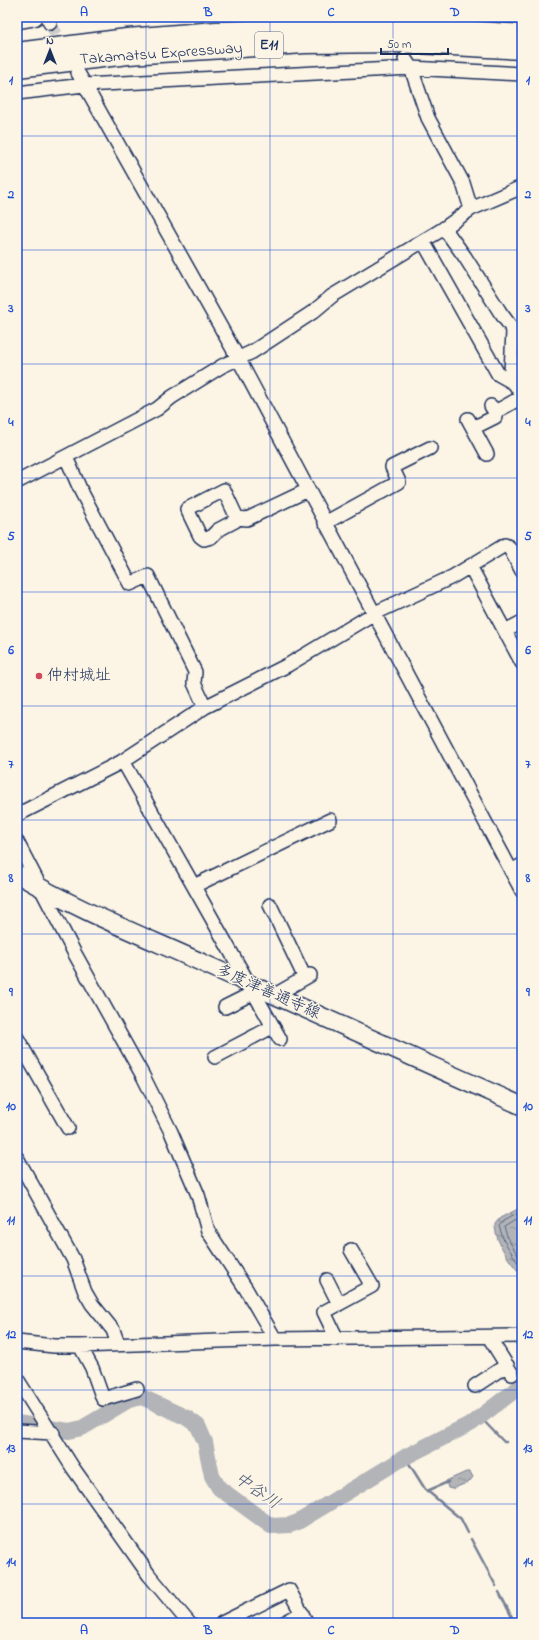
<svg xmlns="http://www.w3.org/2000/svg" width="539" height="1640" font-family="'Indie Flower','Klee One',sans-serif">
<defs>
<pattern id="water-ripples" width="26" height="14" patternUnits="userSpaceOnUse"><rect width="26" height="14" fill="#b2b4b8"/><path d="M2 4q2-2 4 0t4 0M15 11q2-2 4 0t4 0" fill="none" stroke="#909399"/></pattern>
</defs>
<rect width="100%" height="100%" fill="#fcf5e5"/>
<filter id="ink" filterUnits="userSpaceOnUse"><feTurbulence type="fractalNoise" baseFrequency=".025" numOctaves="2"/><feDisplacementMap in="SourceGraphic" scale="8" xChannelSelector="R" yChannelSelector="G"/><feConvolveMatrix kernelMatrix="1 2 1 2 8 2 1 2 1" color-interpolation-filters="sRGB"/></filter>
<g filter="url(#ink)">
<path fill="url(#water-ripples)" stroke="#767f94" d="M 522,1207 L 522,1275 C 510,1263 495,1242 495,1224 L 500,1218 Z
M 466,1472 L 470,1472 L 473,1477 L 469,1482 L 452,1489 L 448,1488 L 446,1481 Z"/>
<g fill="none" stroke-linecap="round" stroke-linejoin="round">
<path stroke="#576482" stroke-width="1" d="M 522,1211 L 503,1221 L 499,1226 L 504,1241 L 522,1269
M 522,1216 L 504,1227 L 508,1239 L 522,1262"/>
<path stroke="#767f94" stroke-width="2.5" d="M 480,1417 L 504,1442 L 506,1442
M 405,1457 L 425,1489 L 461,1519 L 468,1533
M 427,1491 L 448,1482
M 471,1539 L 496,1586
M 499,1592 L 515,1623"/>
<path stroke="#b2b4b8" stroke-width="16" d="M 17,1423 L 69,1431 L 82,1428 L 129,1400 L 142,1397 L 187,1418 L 198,1426 L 205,1442 L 212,1476 L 219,1488 L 271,1526 L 290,1525 L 298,1522 L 405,1457 L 472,1423 L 522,1385"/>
<path stroke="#cfcdca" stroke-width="13" stroke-dasharray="13 6" stroke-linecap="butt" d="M 50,23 L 66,52"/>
<defs>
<path id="minor" d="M 47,17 L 50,23
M 405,59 L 411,68 L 428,118 L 463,183 L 471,209
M 78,73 L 238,358 L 522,891
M 17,93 L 84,85 L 411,68 L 522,74
M 444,228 L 465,257 L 500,312 L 522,342
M 423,241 L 498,374 L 514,383 L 522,395
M 511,372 L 513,331
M 495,412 L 522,397
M 468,419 L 487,454
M 473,428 L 495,417 L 495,412 L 491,406
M 66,457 L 81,491 L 130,584 L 148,576 L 195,672 L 194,683 L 205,707
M 17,482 L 157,409 L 172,397 L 222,366 L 252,352 L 313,312 L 332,296 L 443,229 L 471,209 L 522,187
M 237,518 L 235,521 L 218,530 L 211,537 L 204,539 L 200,536 L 187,509 L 224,490 L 237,518 L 247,519 L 308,490
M 325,523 L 399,482 L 392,467 L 430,448
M 470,566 L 522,663
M 505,631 L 522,622
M 123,761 L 280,1039
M 17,815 L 121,762 L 205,707 L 288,665 L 373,614 L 452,577 L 505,545 L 509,547 L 522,571
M 17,842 L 75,954 L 143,1076 L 171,1132 L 198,1195 L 208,1231 L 246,1289 L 275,1339
M 511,871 L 522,865
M 194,886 L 330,820
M 270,905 L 305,978
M 275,995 L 310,975
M 225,1007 L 253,993
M 17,1038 L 68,1128
M 215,1057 L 272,1027
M 17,1158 L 73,1259 L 85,1292 L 92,1304 L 113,1330 L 118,1344
M 327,1280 L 339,1304
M 489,1337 L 512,1374
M 337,1339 L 324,1312 L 372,1286 L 351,1250
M 17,1342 L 54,1346 L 80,1346 L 275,1339 L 522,1336
M 80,1346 L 92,1368 L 103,1399 L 137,1389
M 17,1379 L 73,1468 L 149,1575 L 189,1623
M 475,1386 L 507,1365
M 17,1431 L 53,1433
M 222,1623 L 289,1590 L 307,1623
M 284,1623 L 302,1613"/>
<path id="major" d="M 17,20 L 34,17
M 17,874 C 77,910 141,935 205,964 C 310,1011 416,1059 522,1106"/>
<path id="highway" d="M 17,53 L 127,39 L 216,32 L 397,26 L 522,35
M 17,67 L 128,54 L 305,43 L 399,42 L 522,49"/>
</defs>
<use href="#minor" stroke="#1b2f5e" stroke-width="16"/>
<use href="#major" stroke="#1b2f5e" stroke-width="20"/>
<use href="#highway" stroke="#1b2f5e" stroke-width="23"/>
<use href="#minor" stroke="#fcf5e5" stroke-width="13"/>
<use href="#major" stroke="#fcf5e5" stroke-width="17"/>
<use href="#highway" stroke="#fcf5e5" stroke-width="20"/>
</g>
</g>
<path fill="none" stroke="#1d4ed8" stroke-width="1" stroke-opacity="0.55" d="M 146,17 L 146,1623M 270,17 L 270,1623M 393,17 L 393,1623M 17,136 L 522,136M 17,250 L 522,250M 17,364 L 522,364M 17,478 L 522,478M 17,592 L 522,592M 17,706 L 522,706M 17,820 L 522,820M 17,934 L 522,934M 17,1048 L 522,1048M 17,1162 L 522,1162M 17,1276 L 522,1276M 17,1390 L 522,1390M 17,1504 L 522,1504"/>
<circle fill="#d1495b" stroke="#fcf5e5" stroke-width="1.5" cx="39" cy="676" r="4"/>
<g text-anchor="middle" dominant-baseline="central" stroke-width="3" stroke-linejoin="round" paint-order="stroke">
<rect fill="#fcf5e5" stroke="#5e6a86" stroke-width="1" x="255" y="32" width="28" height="26" rx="3"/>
<g font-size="15" font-weight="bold" fill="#1b2f5e">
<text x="269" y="45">E11</text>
</g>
<g font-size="16" fill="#1b2f5e" stroke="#fcf5e5">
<text transform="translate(161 54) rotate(-4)">Takamatsu Expressway</text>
<text transform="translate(268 992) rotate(24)">多度津善通寺線</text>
</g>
<g font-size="16" fill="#1b2f5e" stroke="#fcf5e5" text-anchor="start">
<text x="47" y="676">仲村城址</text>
</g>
<g font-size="17" font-style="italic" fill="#485779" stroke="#fcf5e5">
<text transform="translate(257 1491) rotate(35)">中谷川</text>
</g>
</g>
<rect width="539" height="1640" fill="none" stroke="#fcf5e5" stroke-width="44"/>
<g transform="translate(50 50)" stroke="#fcf5e5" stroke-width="3" paint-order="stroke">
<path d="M0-3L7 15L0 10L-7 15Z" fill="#1b2f5e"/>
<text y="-6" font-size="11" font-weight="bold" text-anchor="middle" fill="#1b2f5e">N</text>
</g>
<path d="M381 48v6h67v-6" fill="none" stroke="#1b2f5e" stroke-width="2"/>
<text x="387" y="48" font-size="12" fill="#1b2f5e" stroke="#fcf5e5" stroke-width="3" paint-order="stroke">50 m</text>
<rect x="22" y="22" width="495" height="1596" fill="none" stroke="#1d4ed8" stroke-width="1.5"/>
<g font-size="13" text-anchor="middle" font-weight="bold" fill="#1d4ed8">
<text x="84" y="16">A</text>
<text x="208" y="16">B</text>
<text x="331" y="16">C</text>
<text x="455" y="16">D</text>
<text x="11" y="84">1</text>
<text x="528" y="84">1</text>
<text x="11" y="198">2</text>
<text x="528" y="198">2</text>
<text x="11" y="312">3</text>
<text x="528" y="312">3</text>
<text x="11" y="426">4</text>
<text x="528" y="426">4</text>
<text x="11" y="540">5</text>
<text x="528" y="540">5</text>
<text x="11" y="654">6</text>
<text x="528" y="654">6</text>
<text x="11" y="768">7</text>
<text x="528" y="768">7</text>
<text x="11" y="882">8</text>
<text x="528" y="882">8</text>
<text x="11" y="996">9</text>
<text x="528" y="996">9</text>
<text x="11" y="1110">10</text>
<text x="528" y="1110">10</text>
<text x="11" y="1224">11</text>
<text x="528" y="1224">11</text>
<text x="11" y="1338">12</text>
<text x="528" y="1338">12</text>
<text x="11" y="1452">13</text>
<text x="528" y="1452">13</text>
<text x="11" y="1566">14</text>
<text x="528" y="1566">14</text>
<text x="84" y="1634">A</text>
<text x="208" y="1634">B</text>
<text x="331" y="1634">C</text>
<text x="455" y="1634">D</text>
</g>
</svg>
